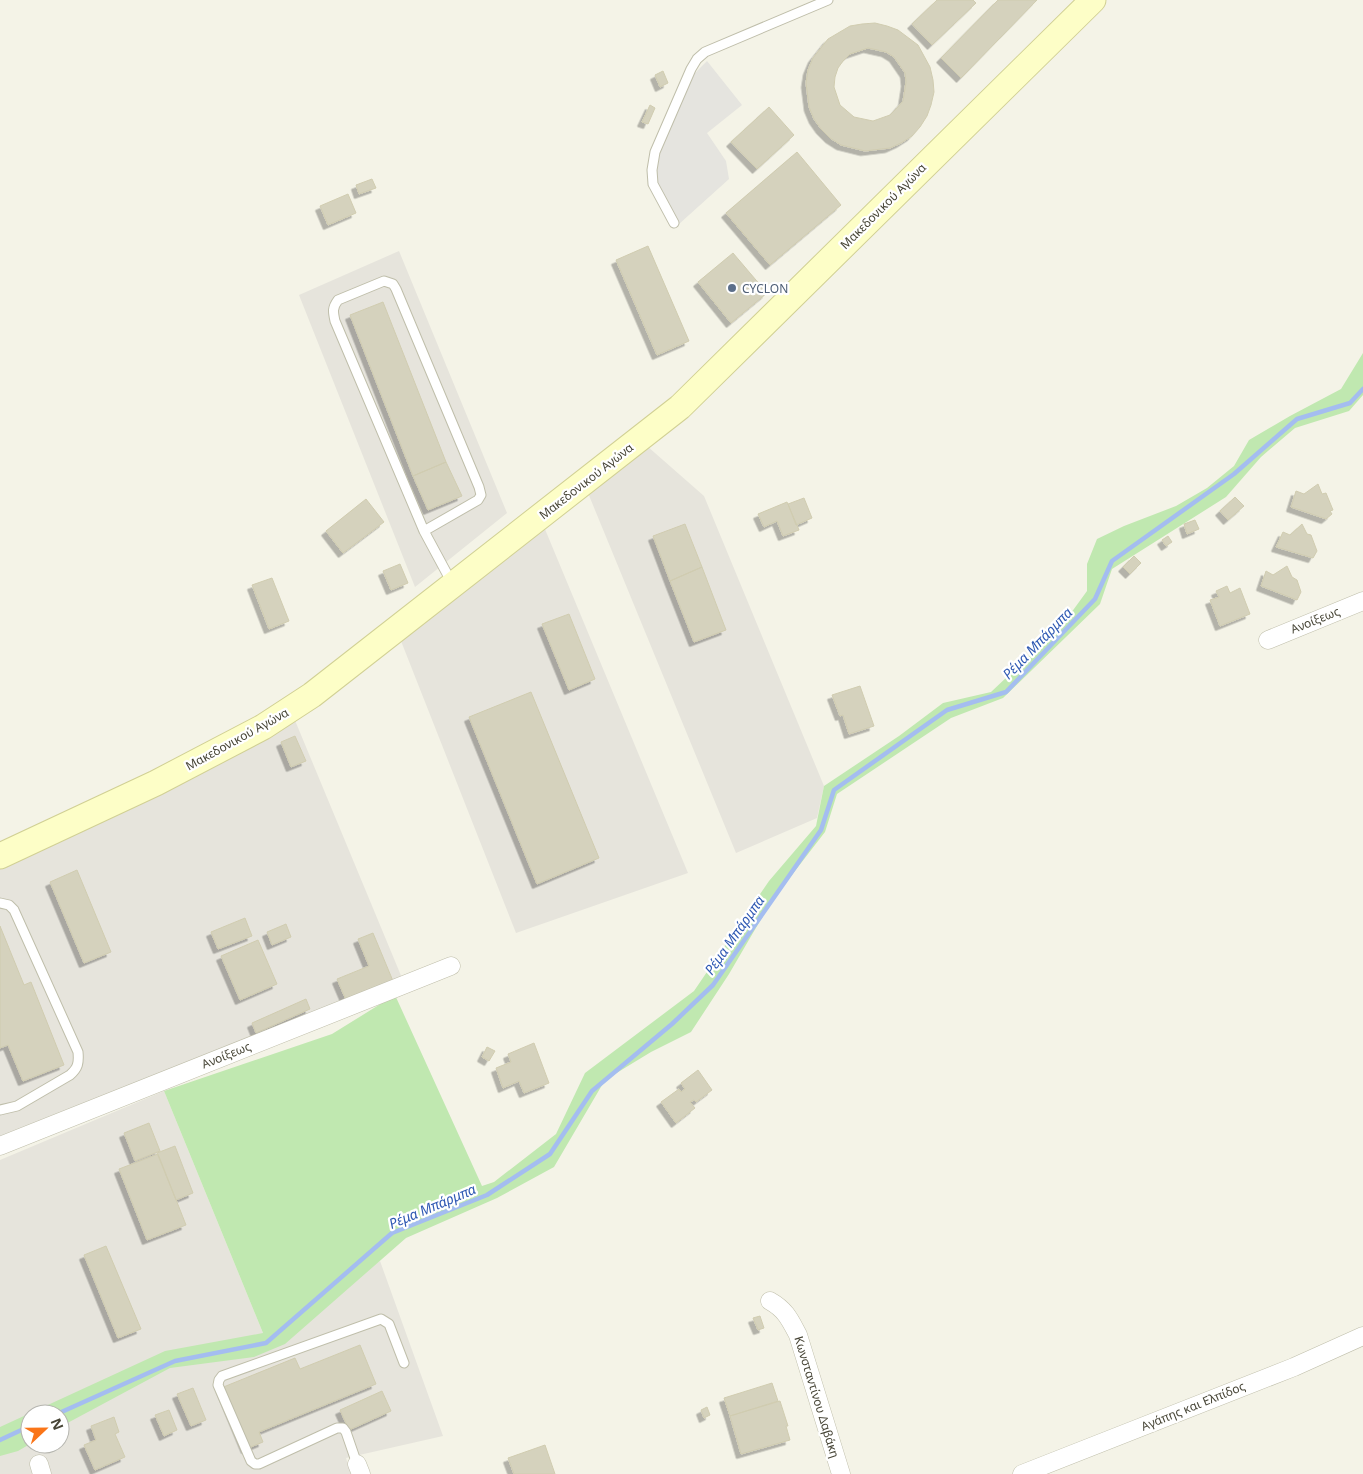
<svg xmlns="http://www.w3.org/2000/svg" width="1363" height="1474" font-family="'Noto Sans',sans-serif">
<defs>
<filter id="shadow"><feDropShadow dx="-4.5" dy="4.5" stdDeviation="0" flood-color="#0004"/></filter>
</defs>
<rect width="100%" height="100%" fill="#f4f3e7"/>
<path fill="#e6e4dc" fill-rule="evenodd" d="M 399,251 L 507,513 L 415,587 L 299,295 Z
M 647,446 L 704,496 L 824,786 L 817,818 L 736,853 L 588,493 Z
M 542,522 L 688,873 L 516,933 L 401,641 Z
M 294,718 L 402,978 L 0,1137 L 0,866 Z
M 164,1091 L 263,1333 L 380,1261 L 443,1436 L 346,1458 L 351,1474 L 0,1474 L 0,1160 ZM 30,1414 L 60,1414 L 60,1444 L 30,1444 Z"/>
<path fill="#c0e8b0" d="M 1363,353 L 1363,395 L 1349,411 L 1295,428 L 1261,457 L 1226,497 L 1112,569 L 1100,604 L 1003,698 L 951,718 L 837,794 L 825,832 L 771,902 L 729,974 L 691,1032 L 651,1052 L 605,1080 L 554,1167 L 497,1198 L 406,1238 L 285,1344 L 254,1357 L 170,1368 L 60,1427 L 60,1414 L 30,1414 L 30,1444 L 18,1451 L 0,1456 L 0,1427 L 165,1351 L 263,1333 L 164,1091 L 332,1034 L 395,995 L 482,1186 L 494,1182 L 556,1134 L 585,1073 L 694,991 L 769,881 L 816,826 L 824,786 L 899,736 L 943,703 L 991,692 L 1063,624 L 1087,591 L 1087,564 L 1097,539 L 1124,526 L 1176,506 L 1207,488 L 1234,466 L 1249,440 L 1290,416 L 1341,389 Z"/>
<path fill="#e5e4df" d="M 707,61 L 742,105 L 707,133 L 726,161 L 729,179 L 679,224 L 656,182 L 656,170 L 662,143 L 692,76 Z"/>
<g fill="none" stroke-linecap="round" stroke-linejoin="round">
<path stroke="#a4bdf0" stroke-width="4.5" d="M 57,1414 L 175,1361 L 266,1343 L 392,1233 L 487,1195 L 550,1154 L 592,1091 L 672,1024 L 713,985 L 821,830 L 834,790 L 947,710 L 1006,692 L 1095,599 L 1112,561 L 1234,474 L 1297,419 L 1350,403 L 1363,389
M 0,1440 L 30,1426"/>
</g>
<path fill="#d5d2bd" stroke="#d0ccb0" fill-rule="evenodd" filter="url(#shadow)" d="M 937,0 L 973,0 L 976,3 L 932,45 L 912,24 Z
M 998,0 L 1037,0 L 961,78 L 941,58 Z
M 875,23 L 887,26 L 898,30 L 918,45 L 930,67 L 933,80 L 934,92 L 931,105 L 927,116 L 920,127 L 912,136 L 901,143 L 890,148 L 865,151 L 841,145 L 830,138 L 821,129 L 814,119 L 809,107 L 806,83 L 808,70 L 813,58 L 828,39 L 850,26 L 862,24 ZM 868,48 L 886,52 L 894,57 L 905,73 L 906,82 L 903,101 L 897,108 L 890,115 L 873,121 L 854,117 L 840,105 L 834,87 L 835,77 L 838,68 L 843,61 L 850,54 Z
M 663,71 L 668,83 L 660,87 L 655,75 Z
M 650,105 L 655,108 L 648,124 L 642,122 Z
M 769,107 L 794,135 L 757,169 L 731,142 Z
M 797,152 L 841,205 L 770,265 L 726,213 Z
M 372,179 L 376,188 L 359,194 L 356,185 Z
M 348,194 L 356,213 L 328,225 L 320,206 Z
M 648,246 L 689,341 L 657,355 L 616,260 Z
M 733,253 L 767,293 L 731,323 L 698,282 Z
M 383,302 L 446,462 L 413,476 L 350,315 Z
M 446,462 L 462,496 L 428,510 L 413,476 Z
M 1318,484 L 1322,494 L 1326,493 L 1333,510 L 1330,511 L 1332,514 L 1326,519 L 1291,507 L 1296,491 L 1304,494 Z
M 1235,497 L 1244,506 L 1228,520 L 1220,511 Z
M 804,498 L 812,518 L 796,525 L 788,504 Z
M 366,499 L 384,522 L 343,553 L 326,531 Z
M 787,502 L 799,530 L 783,536 L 777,521 L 764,527 L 758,514 Z
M 1195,520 L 1199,529 L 1187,534 L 1184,524 Z
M 685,524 L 702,567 L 670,581 L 653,536 Z
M 1302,524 L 1307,534 L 1311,535 L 1317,551 L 1313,558 L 1276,547 L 1283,532 L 1290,535 Z
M 1168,536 L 1172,542 L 1166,546 L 1162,540 Z
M 1134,556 L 1141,563 L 1130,574 L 1123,567 Z
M 400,564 L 408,583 L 391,590 L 383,571 Z
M 1287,566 L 1292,577 L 1297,580 L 1301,592 L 1297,600 L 1261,586 L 1266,571 L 1273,575 Z
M 702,567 L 726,630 L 694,642 L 670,581 Z
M 272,578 L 289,621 L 269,629 L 252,585 Z
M 1227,586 L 1230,593 L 1240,588 L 1250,614 L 1220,626 L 1210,600 L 1219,597 L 1216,591 Z
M 569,614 L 595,679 L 569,690 L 542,624 Z
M 860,686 L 874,726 L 849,734 L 843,715 L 840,716 L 832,695 Z
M 531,692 L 599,858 L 537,884 L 469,717 Z
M 295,736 L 306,761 L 291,767 L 281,742 Z
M 77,870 L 111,952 L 84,963 L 50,882 Z
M 245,918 L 252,936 L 218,949 L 211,932 Z
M 286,924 L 291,937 L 272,945 L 267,932 Z
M 0,926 L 24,985 L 31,982 L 64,1065 L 23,1081 L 8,1045 L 0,1048 Z
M 373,933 L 393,981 L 346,1000 L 337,979 L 369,966 L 358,939 Z
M 258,940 L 277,984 L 240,1000 L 221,956 Z
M 306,999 L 310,1009 L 256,1033 L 252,1023 Z
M 534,1043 L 549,1083 L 524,1093 L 519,1081 L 503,1088 L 496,1068 L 511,1062 L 508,1054 Z
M 487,1047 L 495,1051 L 489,1061 L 482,1057 Z
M 698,1070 L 712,1090 L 696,1102 L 694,1100 L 690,1102 L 695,1108 L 676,1123 L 661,1102 L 679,1089 L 681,1092 L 685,1089 L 681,1083 Z
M 149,1123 L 160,1151 L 135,1161 L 124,1133 Z
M 175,1146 L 193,1193 L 176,1200 L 157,1153 Z
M 158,1154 L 186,1225 L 147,1240 L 119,1169 Z
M 106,1246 L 141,1329 L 118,1338 L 84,1255 Z
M 760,1316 L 764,1328 L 758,1330 L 753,1318 Z
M 360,1345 L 376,1384 L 259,1432 L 263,1442 L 246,1449 L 221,1388 L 295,1358 L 300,1369 Z
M 772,1383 L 778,1401 L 730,1416 L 724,1398 Z
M 193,1388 L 206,1420 L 191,1426 L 177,1394 Z
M 382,1391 L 391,1411 L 349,1430 L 340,1410 Z
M 780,1401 L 788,1426 L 786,1426 L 790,1440 L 741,1454 L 730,1416 Z
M 707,1407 L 710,1415 L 704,1418 L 701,1410 Z
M 169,1410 L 177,1430 L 164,1436 L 155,1415 Z
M 114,1417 L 119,1432 L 115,1434 L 125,1457 L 95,1470 L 84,1445 L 96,1440 L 91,1426 Z
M 545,1445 L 555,1474 L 514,1474 L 508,1458 Z"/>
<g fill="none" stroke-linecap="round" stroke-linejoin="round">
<defs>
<path id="lane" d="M 674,223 L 653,184 L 652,170 L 655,152 L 691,69 L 697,59 L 705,52 L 828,0
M 424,531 L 478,500 L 481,495 L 479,487 L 396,289 L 393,284 L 384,281 L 338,300 C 332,308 333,312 335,321 L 424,531 L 452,583
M 0,903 L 9,905 L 14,910 L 78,1052 C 79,1063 78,1068 70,1075 L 17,1106 L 0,1110
M 357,1464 L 346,1432 L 343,1428 L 337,1428 L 259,1464 L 255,1464 L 251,1461 L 218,1385 L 219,1380 L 222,1376 L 381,1319 L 389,1324 L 404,1363"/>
<path id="street" d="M 1268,640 L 1363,601
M 0,1146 L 451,966
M 770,1301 C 786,1310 790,1320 798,1335 L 841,1474
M 39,1464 L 42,1474
M 357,1464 L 361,1474
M 1022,1474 L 1294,1367 L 1363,1336"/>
<path id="secondary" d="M 0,856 L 156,783 L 263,727 L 312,695 L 680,407 L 1093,0"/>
</defs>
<use href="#lane" stroke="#bfbeaa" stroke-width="11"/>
<use href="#street" stroke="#bfbeaa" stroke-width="19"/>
<use href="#secondary" stroke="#d1d094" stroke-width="27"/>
<use href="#lane" stroke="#fff" stroke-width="9"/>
<use href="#street" stroke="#fff" stroke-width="18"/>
<use href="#secondary" stroke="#fdfec7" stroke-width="25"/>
</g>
<circle fill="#5c6f8a" stroke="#fff" stroke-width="2" cx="732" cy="288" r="5"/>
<g text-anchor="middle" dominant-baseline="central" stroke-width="4.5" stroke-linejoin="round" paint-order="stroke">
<g font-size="12" fill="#474536" stroke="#fff">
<text transform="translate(883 206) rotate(-45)">Μακεδονικού Αγώνα</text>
<text transform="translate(586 481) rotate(-38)">Μακεδονικού Αγώνα</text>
<text transform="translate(1315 620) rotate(-22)">Ανοίξεως</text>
<text transform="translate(237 739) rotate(-29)">Μακεδονικού Αγώνα</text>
<text transform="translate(226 1055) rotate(-22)">Ανοίξεως</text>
<text transform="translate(817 1397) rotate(73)">Κωνσταντίνου Δαβάκη</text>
<text transform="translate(1193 1406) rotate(-22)">Αγάπης και Ελπίδος</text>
</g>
<g font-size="12" fill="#4e5e75" stroke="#fff" text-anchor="start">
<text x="742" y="288">CYCLON</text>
</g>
<g font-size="14" font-style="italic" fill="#2f59b3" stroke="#fff">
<text transform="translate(1037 643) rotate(-46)">Ρέμα Μπάρμπα</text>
<text transform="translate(734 935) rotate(-55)">Ρέμα Μπάρμπα</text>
<text transform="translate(432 1206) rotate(-23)">Ρέμα Μπάρμπα</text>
</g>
</g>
<g transform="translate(45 1429) rotate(68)"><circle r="24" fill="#ffffff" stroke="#b5b5af"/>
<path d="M0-4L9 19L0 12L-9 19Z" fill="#fa7518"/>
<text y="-8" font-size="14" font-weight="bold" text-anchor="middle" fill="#474536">N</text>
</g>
</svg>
